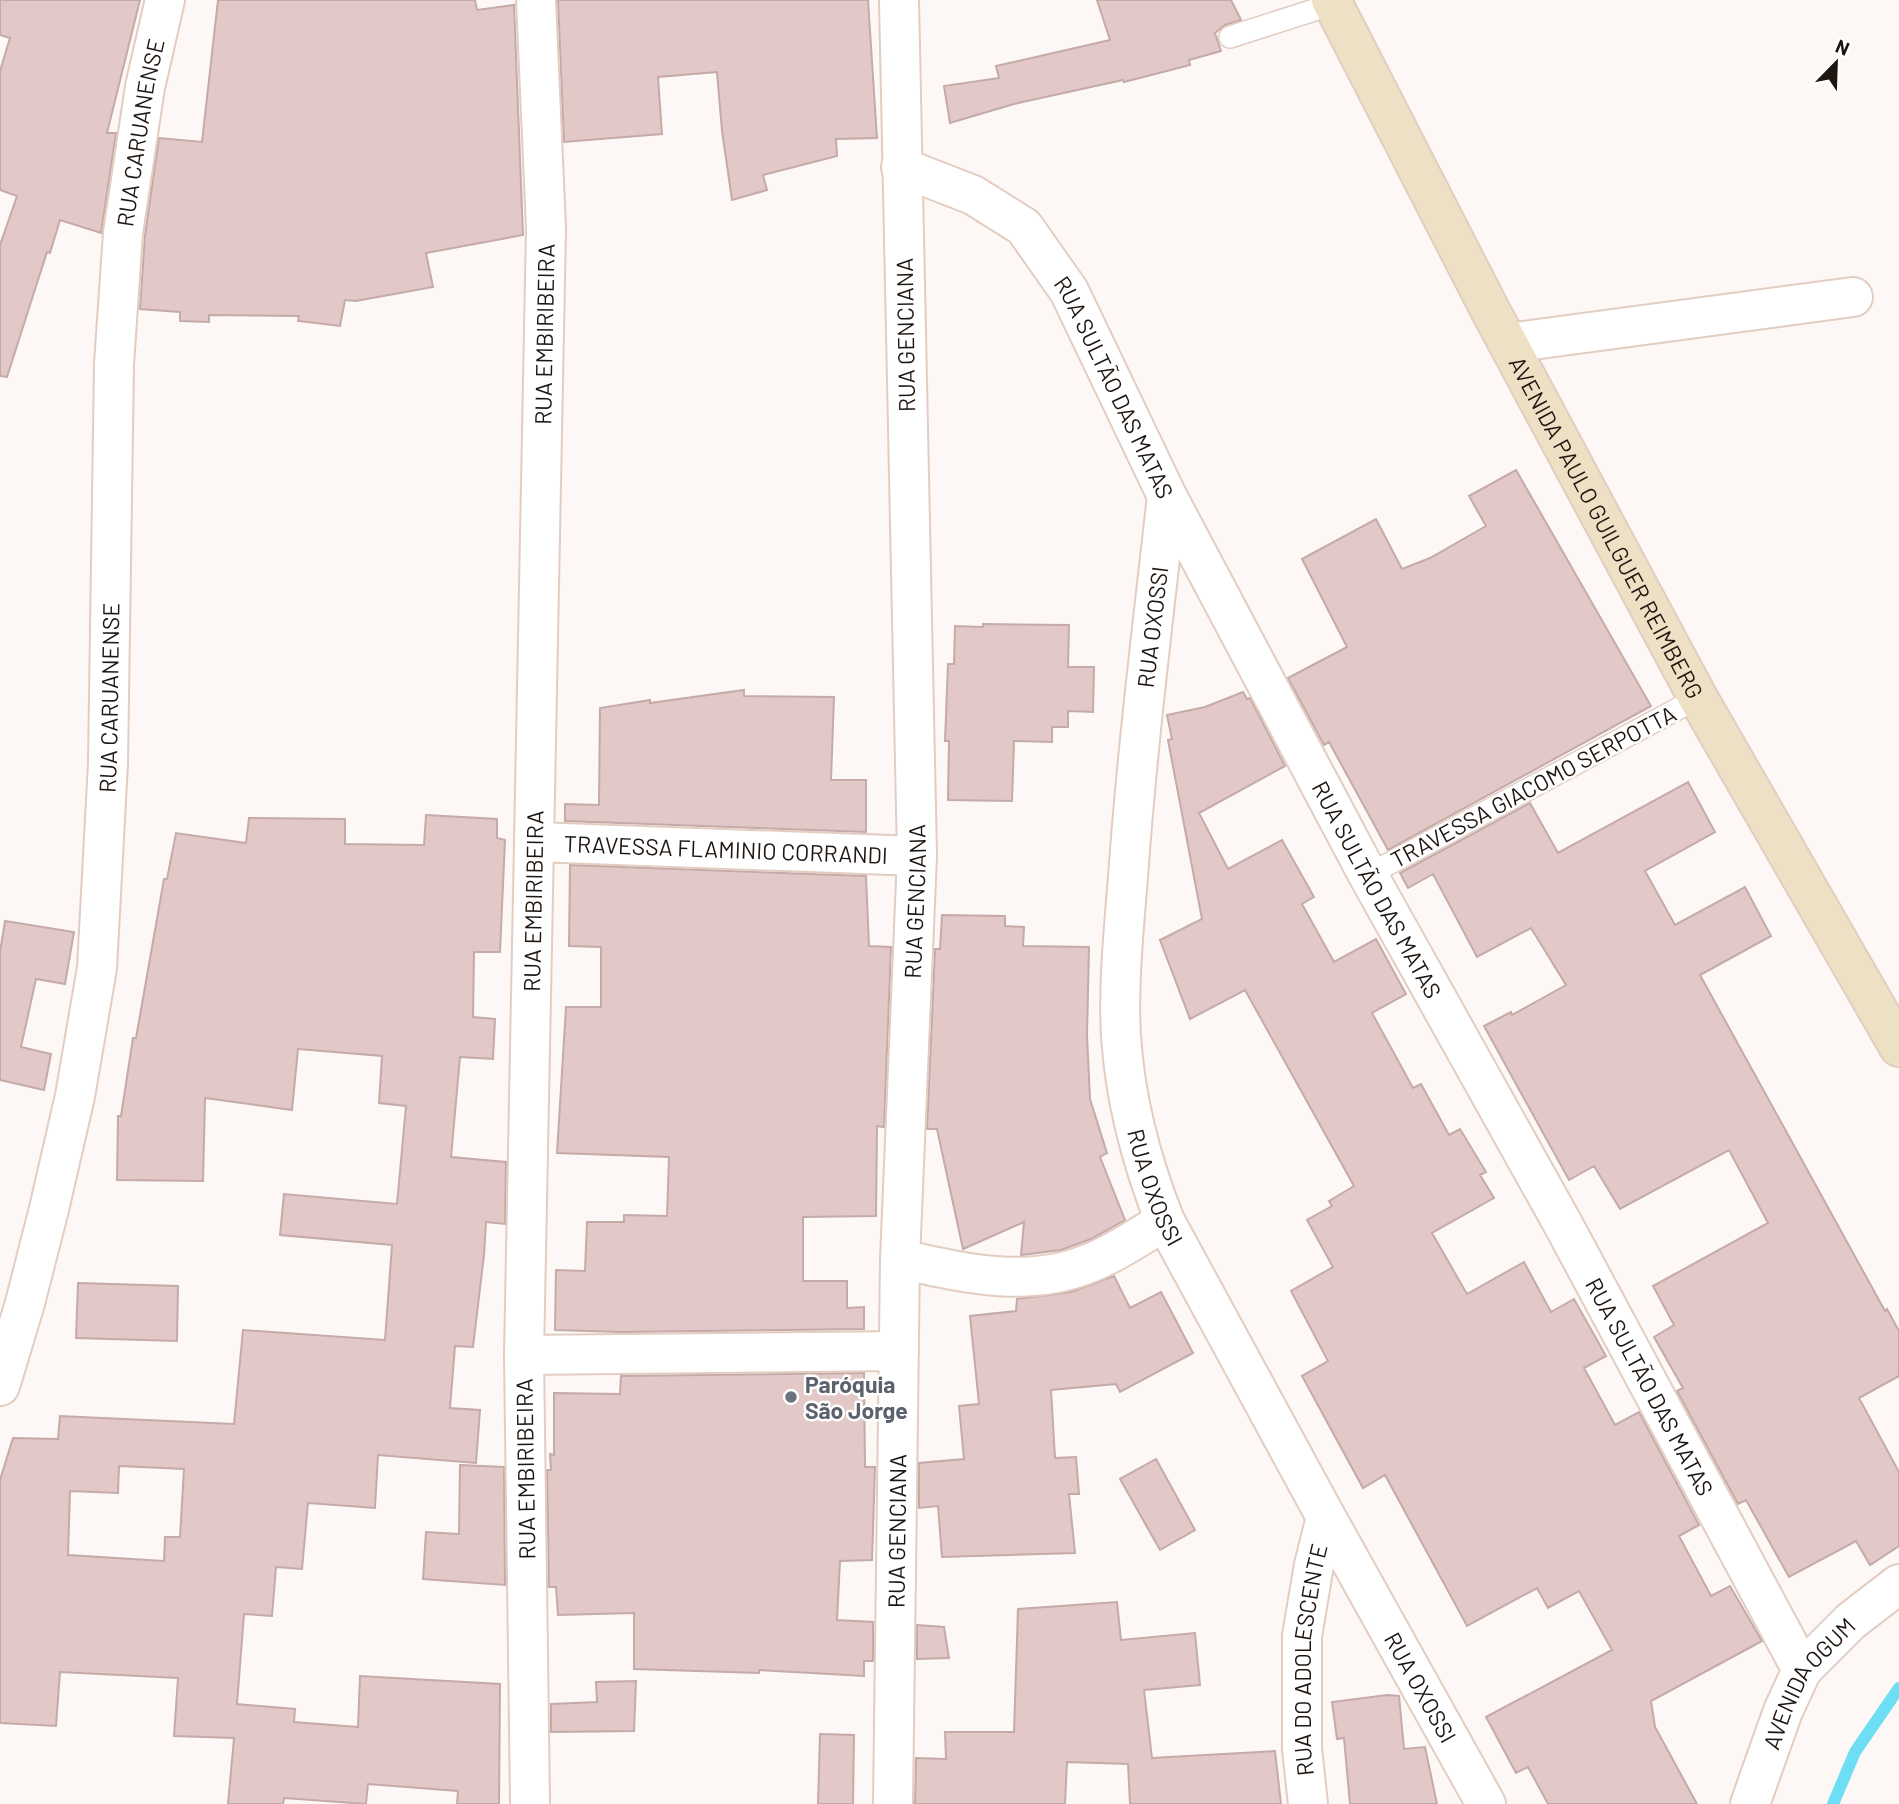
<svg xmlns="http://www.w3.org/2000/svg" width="1899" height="1804" font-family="Barlow,sans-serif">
<rect width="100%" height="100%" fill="#fdf8f6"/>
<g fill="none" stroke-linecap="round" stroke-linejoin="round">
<path stroke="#6ddef3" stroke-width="12" d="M 1833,1804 L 1855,1752 L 1899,1688"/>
</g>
<path fill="#e2c8c6" stroke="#c4aaa8" stroke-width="2" fill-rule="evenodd" d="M 0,0 L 140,0 L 107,133 L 116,133 L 101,233 L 60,220 L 50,253 L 47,252 L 7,377 L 0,376 L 0,245 L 17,196 L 0,190 L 0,71 L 10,38 L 0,35 Z
M 218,0 L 475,0 L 477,10 L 514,5 L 523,235 L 426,253 L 433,287 L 356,301 L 345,300 L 340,326 L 298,321 L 299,316 L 209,315 L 209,322 L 180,321 L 180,312 L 140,309 L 145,235 L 159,138 L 202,142 Z
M 558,0 L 868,0 L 877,138 L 836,139 L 837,156 L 763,175 L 767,190 L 732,200 L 722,131 L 717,72 L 658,77 L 662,134 L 564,142 Z
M 1097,0 L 1231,0 L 1241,20 L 1225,25 L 1215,33 L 1221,51 L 1189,60 L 1190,65 L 1124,82 L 1123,80 L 1014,104 L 950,123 L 944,86 L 999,78 L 996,66 L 1110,40 Z
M 1516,470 L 1651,706 L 1388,850 L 1329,742 L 1324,745 L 1288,678 L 1347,647 L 1302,559 L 1376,519 L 1402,569 L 1430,558 L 1486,526 L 1469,496 Z
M 983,624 L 1069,625 L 1068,667 L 1094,667 L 1093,712 L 1068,711 L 1068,727 L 1052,727 L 1052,742 L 1014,741 L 1012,801 L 948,800 L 949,741 L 945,741 L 948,664 L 954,664 L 955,626 L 983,627 Z
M 744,690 L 744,696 L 834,697 L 831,780 L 866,780 L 866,832 L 565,821 L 565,804 L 599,805 L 600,708 L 650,700 L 650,703 Z
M 1243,692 L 1247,699 L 1250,698 L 1285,766 L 1199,813 L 1228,869 L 1282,840 L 1314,897 L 1302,904 L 1334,962 L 1376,939 L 1406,994 L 1372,1013 L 1413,1088 L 1421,1084 L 1449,1135 L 1460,1129 L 1486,1172 L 1480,1175 L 1494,1198 L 1432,1233 L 1467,1294 L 1524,1262 L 1551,1312 L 1574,1299 L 1606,1356 L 1584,1368 L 1615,1425 L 1639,1412 L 1699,1525 L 1679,1536 L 1711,1596 L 1730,1586 L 1762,1641 L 1651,1701 L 1655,1727 L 1697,1804 L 1548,1804 L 1528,1767 L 1516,1773 L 1486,1717 L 1612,1650 L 1579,1591 L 1548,1608 L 1537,1588 L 1467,1626 L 1385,1475 L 1363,1488 L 1302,1376 L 1328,1361 L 1291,1291 L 1333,1267 L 1307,1220 L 1332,1206 L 1329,1201 L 1354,1186 L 1245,990 L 1190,1019 L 1160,940 L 1202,919 L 1168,740 L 1172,739 L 1167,715 L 1205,707 Z
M 1688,782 L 1715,832 L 1645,871 L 1675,925 L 1745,887 L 1771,936 L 1700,975 L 1885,1311 L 1887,1309 L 1899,1331 L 1899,1376 L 1859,1398 L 1899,1472 L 1899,1546 L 1870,1565 L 1856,1541 L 1789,1577 L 1746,1500 L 1738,1504 L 1677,1391 L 1683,1388 L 1654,1337 L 1674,1325 L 1653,1286 L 1768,1223 L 1729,1150 L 1620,1209 L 1594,1166 L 1569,1180 L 1484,1026 L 1511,1012 L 1512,1015 L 1566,985 L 1531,928 L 1477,957 L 1433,874 L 1408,888 L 1400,873 L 1530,803 L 1558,853 Z
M 426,815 L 497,819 L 497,838 L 505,840 L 500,952 L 474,952 L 473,1017 L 495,1019 L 493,1059 L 460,1057 L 451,1157 L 506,1162 L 505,1224 L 486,1222 L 484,1255 L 473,1347 L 455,1346 L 450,1408 L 480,1410 L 476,1463 L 378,1455 L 375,1508 L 308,1503 L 302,1569 L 276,1567 L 272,1616 L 244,1614 L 237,1704 L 295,1709 L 294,1722 L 358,1727 L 360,1676 L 500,1684 L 499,1804 L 457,1804 L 458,1791 L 368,1784 L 366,1804 L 284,1798 L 283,1804 L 228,1804 L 234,1738 L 174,1736 L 178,1678 L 60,1672 L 56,1726 L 0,1723 L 0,1480 L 13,1438 L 58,1439 L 60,1416 L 234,1424 L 243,1330 L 385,1340 L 392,1245 L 280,1235 L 284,1194 L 397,1204 L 406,1106 L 379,1103 L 382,1056 L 298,1049 L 292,1110 L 205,1098 L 203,1181 L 117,1180 L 118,1116 L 121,1116 L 133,1038 L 136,1038 L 164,879 L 167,879 L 176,833 L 246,843 L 249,818 L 345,819 L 345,844 L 424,845 ZM 119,1466 L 184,1469 L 180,1537 L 165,1537 L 164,1561 L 68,1555 L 70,1491 L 118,1493 Z
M 570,865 L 866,876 L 869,946 L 891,947 L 884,1127 L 877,1126 L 876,1216 L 803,1217 L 803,1281 L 847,1281 L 847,1308 L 864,1307 L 864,1329 L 621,1332 L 555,1330 L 556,1270 L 585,1271 L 587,1222 L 624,1222 L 624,1215 L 667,1216 L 669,1157 L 557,1153 L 566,1007 L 601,1007 L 601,947 L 569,946 Z
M 942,915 L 1005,916 L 1005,926 L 1024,927 L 1023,946 L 1089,947 L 1087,1035 L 1090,1099 L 1107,1153 L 1100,1157 L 1125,1220 L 1091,1239 L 1061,1250 L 1021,1255 L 1024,1222 L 963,1249 L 937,1129 L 927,1129 L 935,949 L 940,949 Z
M 5,921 L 74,932 L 65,984 L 36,979 L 21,1047 L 51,1054 L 44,1090 L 0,1080 L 0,952 Z
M 1114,1276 L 1130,1308 L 1161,1292 L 1193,1353 L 1120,1392 L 1116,1384 L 1051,1390 L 1055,1458 L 1076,1457 L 1079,1494 L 1069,1494 L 1075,1553 L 942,1557 L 938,1506 L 919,1508 L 919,1463 L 964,1459 L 959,1406 L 979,1404 L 970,1316 L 1016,1311 L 1017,1299 L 1071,1292 Z
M 78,1283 L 178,1286 L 177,1341 L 76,1338 Z
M 864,1373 L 865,1467 L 875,1467 L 872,1560 L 840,1561 L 837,1620 L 873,1622 L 873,1661 L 864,1661 L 864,1676 L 759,1670 L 759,1673 L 634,1669 L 634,1613 L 558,1615 L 556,1587 L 549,1587 L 547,1470 L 551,1470 L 550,1454 L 554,1455 L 554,1393 L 620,1394 L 621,1376 Z
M 1156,1459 L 1195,1530 L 1160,1550 L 1120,1479 Z
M 460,1465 L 504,1467 L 505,1585 L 423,1579 L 426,1532 L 459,1534 Z
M 1117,1602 L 1121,1640 L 1195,1633 L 1200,1685 L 1144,1690 L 1152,1758 L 1275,1751 L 1281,1804 L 1130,1804 L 1128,1764 L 1067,1762 L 1065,1804 L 915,1804 L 916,1758 L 946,1759 L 945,1732 L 1014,1732 L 1018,1609 Z
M 917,1625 L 944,1627 L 949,1658 L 917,1659 Z
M 636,1681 L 634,1731 L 551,1732 L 551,1704 L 597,1702 L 596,1682 Z
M 1387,1695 L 1399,1696 L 1404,1749 L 1425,1747 L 1437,1804 L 1350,1804 L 1344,1738 L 1337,1739 L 1332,1702 Z
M 820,1734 L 854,1735 L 853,1804 L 818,1804 Z"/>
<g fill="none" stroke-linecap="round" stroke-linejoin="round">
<defs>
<path id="lane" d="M 1230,37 L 1333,4
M 1368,875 L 1698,698"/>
<g id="street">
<path id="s1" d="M 901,167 L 973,195 L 1024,227 L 1069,291 L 1167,496 L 1368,875 L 1564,1226 L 1802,1670"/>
<path d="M 1509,343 L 1853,297"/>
<path id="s2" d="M 1167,496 C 1153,622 1137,749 1128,877 C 1124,928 1118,984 1121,1036 C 1125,1099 1142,1163 1165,1221 L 1326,1517 L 1486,1804"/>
<path id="s3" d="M 535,842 L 917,856"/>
<path d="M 900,1259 C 963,1273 1028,1289 1090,1263 C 1116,1253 1141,1235 1165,1221"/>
<path d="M 524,1355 L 899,1351"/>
<path id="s4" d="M 0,1386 L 25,1303 L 49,1209 L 75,1096 L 97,968 L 108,763 L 114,364 L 123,233 L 145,87 L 165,0"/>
<path id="s5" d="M 530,1804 L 524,1355 L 546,228 L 536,0"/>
<path id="s6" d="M 893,1804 L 900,1259 L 917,856 L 899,0"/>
<path id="s7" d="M 1308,1804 L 1302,1749 L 1302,1636 L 1314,1565 L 1326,1517"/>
<path id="s8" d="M 1750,1804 L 1783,1711 L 1802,1670 L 1851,1621 L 1899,1584"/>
</g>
<g id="secondary">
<path id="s9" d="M 1331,0 L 1489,308 L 1698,698 L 1899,1047"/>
</g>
</defs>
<use href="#lane" stroke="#e2cdc0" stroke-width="24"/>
<use href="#street" stroke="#e2cdc0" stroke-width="42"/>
<use href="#secondary" stroke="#e2cdc0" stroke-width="42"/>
<use href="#lane" stroke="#fff" stroke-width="21"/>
<use href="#street" stroke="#fff" stroke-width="38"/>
<use href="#secondary" stroke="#eee0c4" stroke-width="38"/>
</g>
<circle fill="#6b7280" stroke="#fff" stroke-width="2.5" cx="791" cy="1397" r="7"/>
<g text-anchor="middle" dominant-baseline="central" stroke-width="5" stroke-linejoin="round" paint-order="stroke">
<g font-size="23" fill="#1e1611" stroke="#fff">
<text stroke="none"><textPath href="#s4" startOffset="1267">RUA CARUANENSE</textPath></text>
<text stroke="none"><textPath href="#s5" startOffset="1470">RUA EMBIRIBEIRA</textPath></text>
<text transform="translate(905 335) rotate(-91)">RUA GENCIANA</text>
<text stroke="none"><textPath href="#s1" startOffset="322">RUA SULTÃO DAS MATAS</textPath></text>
<text stroke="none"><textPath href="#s9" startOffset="595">AVENIDA PAULO GUILGUER REIMBERG</textPath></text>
<text transform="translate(1152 627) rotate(-83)">RUA OXOSSI</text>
<text stroke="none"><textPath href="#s4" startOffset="700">RUA CARUANENSE</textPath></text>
<text transform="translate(1533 786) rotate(-28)">TRAVESSA GIACOMO SERPOTTA</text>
<text stroke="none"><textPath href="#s3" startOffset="191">TRAVESSA FLAMINIO CORRANDI</textPath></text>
<text stroke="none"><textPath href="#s1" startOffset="889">RUA SULTÃO DAS MATAS</textPath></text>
<text stroke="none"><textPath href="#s5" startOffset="903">RUA EMBIRIBEIRA</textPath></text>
<text stroke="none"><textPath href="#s6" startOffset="903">RUA GENCIANA</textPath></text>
<text stroke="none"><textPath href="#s2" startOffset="698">RUA OXOSSI</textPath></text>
<text stroke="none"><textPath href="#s1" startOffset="1456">RUA SULTÃO DAS MATAS</textPath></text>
<text transform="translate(525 1469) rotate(-91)">RUA EMBIRIBEIRA</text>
<text stroke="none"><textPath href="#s6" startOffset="273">RUA GENCIANA</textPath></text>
<text stroke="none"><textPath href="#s7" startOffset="145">RUA DO ADOLESCENTE</textPath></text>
<text stroke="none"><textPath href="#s8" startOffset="136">AVENIDA OGUM</textPath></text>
<text stroke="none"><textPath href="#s2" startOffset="1265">RUA OXOSSI</textPath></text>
</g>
<g font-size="23" font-weight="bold" fill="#5b616d" stroke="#fff" text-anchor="start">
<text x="805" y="1384">Paróquia<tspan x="805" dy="26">São Jorge</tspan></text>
</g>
</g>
<g transform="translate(1836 63) rotate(23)" stroke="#ffffff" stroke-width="5" paint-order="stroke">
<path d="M0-5L12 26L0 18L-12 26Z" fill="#1e1611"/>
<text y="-10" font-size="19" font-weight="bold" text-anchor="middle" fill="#1e1611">N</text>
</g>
</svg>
